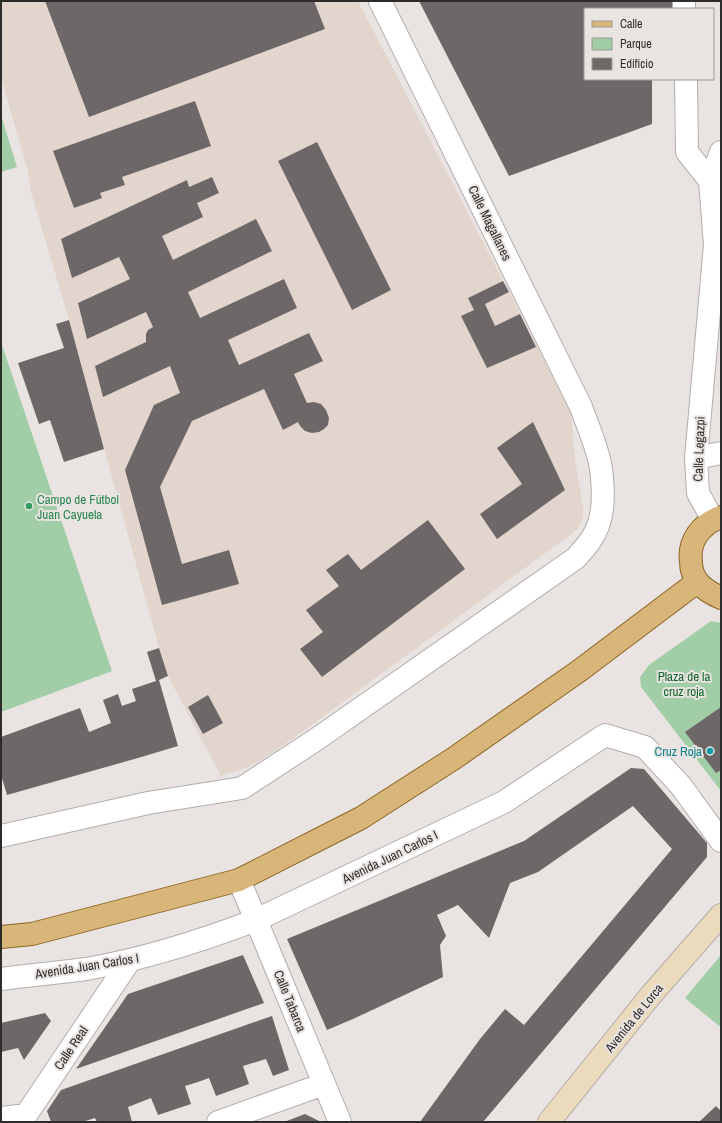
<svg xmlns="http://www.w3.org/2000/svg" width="722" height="1123" font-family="'Archivo Narrow',sans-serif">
<rect width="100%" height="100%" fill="#e9e4e1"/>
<path fill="#e1d5ce" d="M 1,1 L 358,1 L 571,412 L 575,459 L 583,506 L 583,518 L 578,529 L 294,738 L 261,760 L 248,767 L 221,776 L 168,676 L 159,648 L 69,320 L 31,192 L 27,168 L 1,78 Z"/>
<path fill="#a2cea7" d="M 1,115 L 17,167 L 1,172 Z
M 1,342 L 112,671 L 1,712 Z
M 711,621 L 721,623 L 721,791 L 641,687 L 640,677 L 649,665 Z
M 721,955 L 721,1025 L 719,1026 L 685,998 Z"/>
<path fill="#6d6867" d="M 45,1 L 314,1 L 325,29 L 89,117 Z
M 419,1 L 679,1 L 679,9 L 585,9 L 585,79 L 652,79 L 652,124 L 509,176 Z
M 195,101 L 211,146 L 122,177 L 125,185 L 100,193 L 102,198 L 74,208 L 53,151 Z
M 317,142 L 391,290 L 352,310 L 278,161 Z
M 212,177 L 219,193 L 197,203 L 203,217 L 162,236 L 173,260 L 256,219 L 272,251 L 188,292 L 200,318 L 284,279 L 297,308 L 228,340 L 239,365 L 309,333 L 323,361 L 294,374 L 307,403 L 314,402 L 321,404 L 326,410 L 329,418 L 328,425 L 324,429 L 319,432 L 312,433 L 305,431 L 300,426 L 298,422 L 283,430 L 264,389 L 192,421 L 160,487 L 182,564 L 229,550 L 239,584 L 162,605 L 125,470 L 154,405 L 180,393 L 170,366 L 103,397 L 95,366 L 146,342 L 146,334 L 148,330 L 153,327 L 146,312 L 87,339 L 78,303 L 130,279 L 119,257 L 72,278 L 61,239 L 187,180 L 189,187 Z
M 503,281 L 509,292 L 485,304 L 495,326 L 520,314 L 536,347 L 487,368 L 461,316 L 474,310 L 468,298 Z
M 69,320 L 104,449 L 64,462 L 50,420 L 39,424 L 18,363 L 64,348 L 56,324 Z
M 533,422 L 565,490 L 497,539 L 480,514 L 522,484 L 497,448 Z
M 428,520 L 465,569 L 322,677 L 300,649 L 323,632 L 306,610 L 339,586 L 326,570 L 348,554 L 361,570 Z
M 159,648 L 168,676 L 159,680 L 178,746 L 138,758 L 7,795 L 1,775 L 1,737 L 80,708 L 89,732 L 111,723 L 103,700 L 118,694 L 122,706 L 136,701 L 132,689 L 156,681 L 147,652 Z
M 208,695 L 223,723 L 203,734 L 188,707 Z
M 721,707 L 721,770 L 716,773 L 685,732 Z
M 631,768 L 644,769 L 707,843 L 707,857 L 483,1122 L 420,1122 L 480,1039 L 505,1009 L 524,1025 L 672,849 L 633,806 L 538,872 L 510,883 L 489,938 L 458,905 L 437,915 L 446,936 L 440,945 L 443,977 L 353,1019 L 327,1030 L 287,939 L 524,841 Z
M 243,955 L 264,1003 L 76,1069 L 128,994 Z
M 45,1013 L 51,1021 L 24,1060 L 18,1048 L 1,1052 L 1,1023 Z
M 272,1016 L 289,1070 L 273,1076 L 266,1059 L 243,1066 L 249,1084 L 216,1096 L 209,1078 L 198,1082 L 185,1086 L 191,1104 L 158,1115 L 151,1098 L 128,1107 L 132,1122 L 97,1122 L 95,1118 L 82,1122 L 51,1122 L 47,1111 L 61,1090 Z
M 716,1106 L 721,1111 L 721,1122 L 699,1122 Z
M 305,1114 L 321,1122 L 284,1122 Z"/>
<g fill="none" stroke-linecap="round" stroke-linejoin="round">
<defs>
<path id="street" d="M 684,1 L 684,9
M 686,79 L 687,152 L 710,181
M 696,458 L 721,453
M 713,520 L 698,493 L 696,458 L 715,245 L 710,181 L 721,152
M 1,836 L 148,803 L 242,788 L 314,741 L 576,558 C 581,552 586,547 590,541 C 605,521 604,493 601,469 C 598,448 588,427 581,407 L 380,1
M 239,880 L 256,920 L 340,1122
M 1,979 C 29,975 58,973 86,969 C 145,959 201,941 256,920 L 504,802 L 605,735 L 645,747 L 681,786 L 721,841
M 1,1118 L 26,1115 L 130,960
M 218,1122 L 324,1084"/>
<path id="secondary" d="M 549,1122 L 651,995 L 721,915"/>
<path id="primary" d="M 721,517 C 701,524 688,541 691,562 C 691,569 694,577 698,582 C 704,590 713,594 721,598
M 1,937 L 32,934 L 239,880 L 361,818 L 453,759 L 579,671 L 697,582"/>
</defs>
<use href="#street" stroke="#b2adab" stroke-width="24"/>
<use href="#secondary" stroke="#b2adab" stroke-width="24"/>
<use href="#primary" stroke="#8c6524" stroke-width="24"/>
<use href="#street" stroke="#fff" stroke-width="22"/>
<use href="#secondary" stroke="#ecdabc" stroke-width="22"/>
<use href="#primary" stroke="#d8b579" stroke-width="22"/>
</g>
<circle fill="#2e9e5b" stroke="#e9e4e1" stroke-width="1.5" cx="29" cy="506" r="4"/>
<circle fill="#0f9aa8" stroke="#e9e4e1" stroke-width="1.5" cx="710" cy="751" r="4"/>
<g text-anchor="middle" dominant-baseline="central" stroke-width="4" stroke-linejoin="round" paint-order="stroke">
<g font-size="13" fill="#2e2c2b" stroke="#e9e4e1">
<text transform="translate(490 223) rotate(64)">Calle Magallanes</text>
<text transform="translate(699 449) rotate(-88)">Calle Legazpi</text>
<text transform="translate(390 857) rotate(-26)">Avenida Juan Carlos I</text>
<text transform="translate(87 966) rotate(-9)">Avenida Juan Carlos I</text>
<text transform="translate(290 1001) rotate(68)">Calle Tabarca</text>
<text transform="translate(634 1018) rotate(-51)">Avenida de Lorca</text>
<text transform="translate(71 1048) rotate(-56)">Calle Real</text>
</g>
<g font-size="13" fill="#27864d" stroke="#e9e4e1" text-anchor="start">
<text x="37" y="499">Campo de Fútbol<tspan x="37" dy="15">Juan Cayuela</tspan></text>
</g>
<g font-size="13" fill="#106529" stroke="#e9e4e1">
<text x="684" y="676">Plaza de la<tspan x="684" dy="15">cruz roja</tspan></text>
</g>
<g font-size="13" fill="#0d838f" stroke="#e9e4e1" text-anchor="end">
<text x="702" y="751">Cruz Roja</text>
</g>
</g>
<rect width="722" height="1123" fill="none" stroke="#2e2c2b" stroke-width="4"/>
<rect x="584" y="8" width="130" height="72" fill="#e9e4e1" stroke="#9e9a98"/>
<rect x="592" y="21" width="20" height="6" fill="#d8b579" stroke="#9e9a98"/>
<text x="620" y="28" font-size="12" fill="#2e2c2b">Calle</text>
<rect x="592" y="38" width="20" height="12" fill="#a2cea7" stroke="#9e9a98"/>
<text x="620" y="48" font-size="12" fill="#2e2c2b">Parque</text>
<rect x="592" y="58" width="20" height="12" fill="#6d6867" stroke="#9e9a98"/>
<text x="620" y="68" font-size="12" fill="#2e2c2b">Edificio</text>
</svg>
